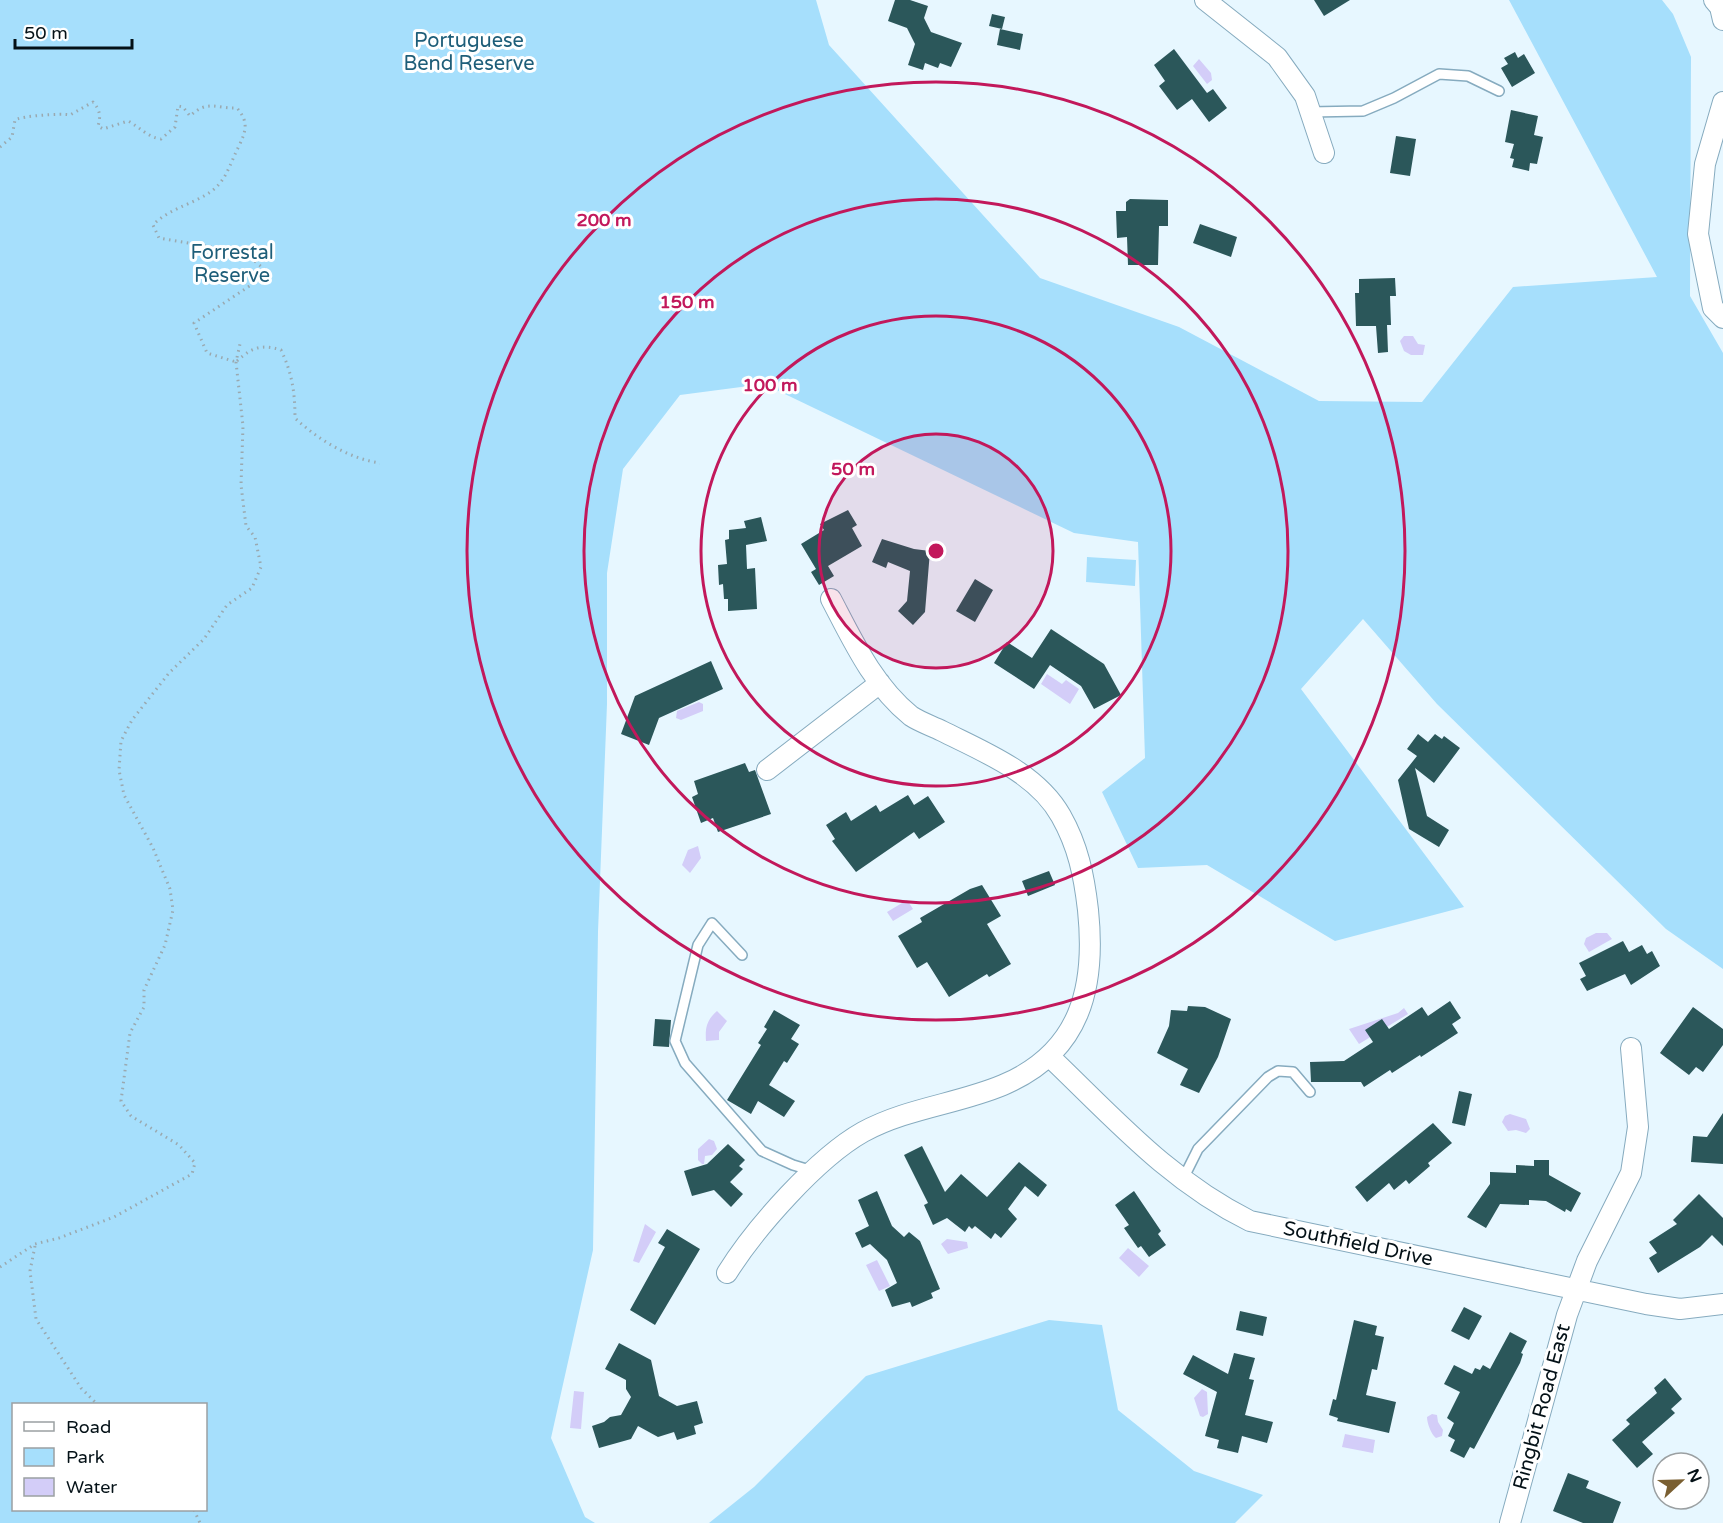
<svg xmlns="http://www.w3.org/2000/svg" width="1723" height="1523" font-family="'Varela Round',sans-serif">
<rect width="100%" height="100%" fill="#e7f7ff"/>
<path fill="#a6dffc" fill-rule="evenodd" d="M 0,0 L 816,0 L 829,45 L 1040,278 L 1179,327 L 1319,401 L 1422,402 L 1513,287 L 1657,277 L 1509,0 L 1662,0 L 1673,14 L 1691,57 L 1690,296 L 1723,353 L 1723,969 L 1666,929 L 1437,704 L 1363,619 L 1301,689 L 1464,907 L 1335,941 L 1207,865 L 1138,868 L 1102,792 L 1145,758 L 1138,542 L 1074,533 L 764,384 L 680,395 L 623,469 L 607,573 L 607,704 L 598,932 L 593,1250 L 551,1438 L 585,1517 L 595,1523 L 0,1523 ZM 14,1404 L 206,1404 L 206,1510 L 14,1510 Z
M 1087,557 L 1136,560 L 1135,586 L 1086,582 Z
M 1049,1320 L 1102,1325 L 1118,1410 L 1194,1471 L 1263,1495 L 1235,1523 L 709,1523 L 754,1487 L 866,1376 Z"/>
<path fill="#d3cdf8" d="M 1199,59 L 1211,73 L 1212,80 L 1207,84 L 1193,66 Z
M 1404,336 L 1413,336 L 1418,344 L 1425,345 L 1423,355 L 1411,355 L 1404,351 L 1400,341 Z
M 1047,674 L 1062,684 L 1066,680 L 1079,689 L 1070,704 L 1041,684 Z
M 699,702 L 703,704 L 703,711 L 681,720 L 676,718 L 677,711 Z
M 698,846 L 701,858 L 690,873 L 682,865 L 688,850 Z
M 907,900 L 913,909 L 893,921 L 887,912 Z
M 1596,933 L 1607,933 L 1612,939 L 1589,952 L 1584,944 L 1586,938 Z
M 1404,1008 L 1408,1014 L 1359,1044 L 1349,1029 L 1398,1013 Z
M 717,1011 L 727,1021 L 719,1032 L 719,1040 L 706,1041 C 705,1027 707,1020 717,1011 Z
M 1510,1114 L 1526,1119 L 1530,1129 L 1526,1133 L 1516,1130 L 1508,1131 L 1502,1122 L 1505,1116 Z
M 709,1139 L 714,1141 L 717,1149 L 712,1155 L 705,1156 L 704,1164 L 702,1164 L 698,1160 L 698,1149 Z
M 645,1224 L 656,1232 L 639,1263 L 633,1261 Z
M 947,1239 L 967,1242 L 968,1248 L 948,1254 L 941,1244 Z
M 1128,1248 L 1149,1266 L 1139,1277 L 1119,1258 Z
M 877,1260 L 890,1286 L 879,1291 L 866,1265 Z
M 1202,1389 L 1207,1392 L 1208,1414 L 1203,1417 L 1200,1416 L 1194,1398 Z
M 574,1391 L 584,1392 L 581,1429 L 570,1428 Z
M 1432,1414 L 1437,1415 L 1438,1422 L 1443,1430 L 1442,1436 L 1436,1438 C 1431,1434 1427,1423 1427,1417 Z
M 1345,1434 L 1375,1440 L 1373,1453 L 1342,1447 Z"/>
<path fill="#2b575a" d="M 895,0 L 910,0 L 928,6 L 924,18 L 931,32 L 962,43 L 951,67 L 940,63 L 938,68 L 925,63 L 923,70 L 908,65 L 915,44 L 907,28 L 888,21 Z
M 1314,0 L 1350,0 L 1324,16 Z
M 992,14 L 1005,17 L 1002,29 L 989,26 Z
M 1000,29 L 1023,34 L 1020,50 L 997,45 Z
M 1174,49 L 1207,93 L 1213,89 L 1227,108 L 1209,122 L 1192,99 L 1177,110 L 1159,86 L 1165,81 L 1154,65 Z
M 1515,52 L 1518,58 L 1524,54 L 1535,73 L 1512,87 L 1501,68 L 1508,64 L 1504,58 Z
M 1511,110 L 1538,116 L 1534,135 L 1543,137 L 1537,164 L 1530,163 L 1529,171 L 1512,167 L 1514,159 L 1510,158 L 1514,144 L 1505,142 Z
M 1396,136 L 1416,139 L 1410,176 L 1390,173 Z
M 1130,199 L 1168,200 L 1168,226 L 1159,226 L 1158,265 L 1128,265 L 1127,237 L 1117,238 L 1116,211 L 1126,211 L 1126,202 Z
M 1200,224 L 1237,237 L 1231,257 L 1193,243 Z
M 1395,278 L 1396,296 L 1390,296 L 1391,325 L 1387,325 L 1388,352 L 1378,353 L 1376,326 L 1356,326 L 1355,293 L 1359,293 L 1359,279 Z
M 848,510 L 857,525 L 852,528 L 862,546 L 828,566 L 834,576 L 819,585 L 811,572 L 816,569 L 801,544 L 824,530 L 820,524 Z
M 761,517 L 767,541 L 746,545 L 747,569 L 755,568 L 757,609 L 728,611 L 728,599 L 724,599 L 723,584 L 719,585 L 718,565 L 727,564 L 725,540 L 729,539 L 729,530 L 746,528 L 744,521 Z
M 882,539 L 914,549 L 930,551 L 925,612 L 913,625 L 898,611 L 907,601 L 910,571 L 888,562 L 886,568 L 872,562 Z
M 975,579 L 993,590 L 975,622 L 956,611 Z
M 1051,629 L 1104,664 L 1121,695 L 1094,709 L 1081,686 L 1050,665 L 1034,689 L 994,663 L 1007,642 L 1032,658 Z
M 711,661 L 723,689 L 659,718 L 649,745 L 621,734 L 635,696 Z
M 1418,734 L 1428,742 L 1435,734 L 1442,739 L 1444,736 L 1460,748 L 1434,783 L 1415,768 L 1427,816 L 1449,830 L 1439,847 L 1409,829 L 1398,780 L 1417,756 L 1407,749 Z
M 745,763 L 749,772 L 755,770 L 771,814 L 718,832 L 713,818 L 701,823 L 692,797 L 698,794 L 694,781 Z
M 908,795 L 914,805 L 928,796 L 945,822 L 919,839 L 914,832 L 856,872 L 832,841 L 835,839 L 826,825 L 846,812 L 851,821 L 876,805 L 880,812 Z
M 1049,871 L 1055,885 L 1028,896 L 1022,881 Z
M 982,885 L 1001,916 L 987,924 L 1011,964 L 989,977 L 987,974 L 949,997 L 927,962 L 917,968 L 898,936 L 922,922 L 920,918 L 970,889 Z
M 1623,941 L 1629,952 L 1642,945 L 1647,954 L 1652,951 L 1660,966 L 1631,985 L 1625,974 L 1587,991 L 1580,979 L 1586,976 L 1579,963 Z
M 1450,1001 L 1461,1018 L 1452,1024 L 1458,1033 L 1421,1057 L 1420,1055 L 1392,1073 L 1390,1070 L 1364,1087 L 1361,1082 L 1311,1082 L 1310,1062 L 1344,1061 L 1373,1042 L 1365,1030 L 1382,1019 L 1389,1029 L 1422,1007 L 1428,1016 Z
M 1188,1006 L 1205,1007 L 1231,1019 L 1218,1057 L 1199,1093 L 1180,1085 L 1188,1069 L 1157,1053 L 1169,1026 L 1171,1010 L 1187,1011 Z
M 1693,1007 L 1723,1029 L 1723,1045 L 1703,1072 L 1696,1067 L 1689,1075 L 1660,1053 Z
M 774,1010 L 800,1025 L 791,1039 L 799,1044 L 787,1063 L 784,1061 L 769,1085 L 795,1101 L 784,1117 L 758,1101 L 751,1114 L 727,1100 L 761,1045 L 758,1043 L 767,1029 L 764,1027 Z
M 655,1019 L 671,1020 L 669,1047 L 653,1046 Z
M 1459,1091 L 1472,1094 L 1465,1126 L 1452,1123 Z
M 1723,1113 L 1723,1164 L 1691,1162 L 1693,1136 L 1707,1137 Z
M 1433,1123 L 1452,1143 L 1428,1163 L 1430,1166 L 1409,1184 L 1406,1180 L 1394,1190 L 1389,1183 L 1367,1202 L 1355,1187 Z
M 728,1144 L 745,1160 L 739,1166 L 743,1169 L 730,1182 L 743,1194 L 731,1207 L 714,1190 L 692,1196 L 684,1171 L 707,1164 Z
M 922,1146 L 945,1192 L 961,1174 L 987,1197 L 1019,1162 L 1047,1185 L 1038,1197 L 1025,1186 L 1008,1209 L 1017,1219 L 1001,1238 L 995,1233 L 991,1239 L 975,1226 L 972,1229 L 969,1226 L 965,1232 L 947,1218 L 933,1225 L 924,1205 L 928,1203 L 904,1155 Z
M 1534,1160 L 1549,1160 L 1549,1175 L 1581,1193 L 1571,1212 L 1566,1209 L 1565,1212 L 1546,1201 L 1529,1200 L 1529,1205 L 1500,1204 L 1486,1228 L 1467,1217 L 1490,1184 L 1490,1172 L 1516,1173 L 1516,1165 L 1534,1166 Z
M 877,1191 L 892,1226 L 904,1237 L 909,1232 L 920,1241 L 940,1289 L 931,1293 L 933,1298 L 912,1307 L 910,1302 L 892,1307 L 885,1290 L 897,1283 L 887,1260 L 870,1244 L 862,1248 L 855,1233 L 869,1226 L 858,1200 Z
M 1134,1191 L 1161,1231 L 1158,1234 L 1166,1245 L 1149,1257 L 1141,1246 L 1138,1248 L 1124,1228 L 1129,1225 L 1115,1205 Z
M 1699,1194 L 1723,1218 L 1723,1246 L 1712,1235 L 1700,1247 L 1658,1273 L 1649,1258 L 1657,1253 L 1649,1242 L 1677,1224 L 1673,1220 Z
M 667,1229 L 700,1249 L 655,1325 L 630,1310 L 665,1247 L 658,1243 Z
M 1464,1307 L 1482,1316 L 1469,1340 L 1451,1331 Z
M 1240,1311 L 1267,1317 L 1263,1336 L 1236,1330 Z
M 1354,1320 L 1377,1326 L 1375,1335 L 1384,1337 L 1377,1370 L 1372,1369 L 1366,1395 L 1396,1402 L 1389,1433 L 1337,1421 L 1338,1418 L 1329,1415 L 1333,1399 L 1336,1400 Z
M 1510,1332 L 1527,1341 L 1521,1353 L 1523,1354 L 1520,1363 L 1474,1449 L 1470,1447 L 1464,1458 L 1450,1451 L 1455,1440 L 1448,1436 L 1454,1423 L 1447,1418 L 1460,1392 L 1444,1384 L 1454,1365 L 1472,1374 L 1475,1368 L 1480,1370 L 1483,1365 L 1490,1369 Z
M 619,1343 L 651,1360 L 659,1396 L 677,1406 L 697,1401 L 703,1423 L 694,1426 L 696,1434 L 677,1440 L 674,1432 L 658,1437 L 638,1426 L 631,1439 L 599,1448 L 592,1426 L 604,1422 L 610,1417 L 621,1415 L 631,1397 L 626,1389 L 626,1380 L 605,1369 Z
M 1234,1353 L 1255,1358 L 1249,1379 L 1254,1380 L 1245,1415 L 1273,1422 L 1267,1443 L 1242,1436 L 1238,1453 L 1217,1448 L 1219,1440 L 1205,1436 L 1217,1392 L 1183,1374 L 1193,1355 L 1228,1374 Z
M 1665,1378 L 1682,1399 L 1671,1409 L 1675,1413 L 1642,1442 L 1653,1454 L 1637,1468 L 1612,1440 L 1630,1424 L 1626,1420 L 1657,1393 L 1654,1388 Z
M 1568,1473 L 1589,1481 L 1586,1488 L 1621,1502 L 1613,1523 L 1583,1523 L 1553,1511 Z"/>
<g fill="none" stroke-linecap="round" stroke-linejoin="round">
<defs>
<path id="service" d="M 1310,112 L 1363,111 L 1394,98 L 1439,74 L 1468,76 L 1499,91
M 742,955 L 712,923 L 698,945 L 675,1041 L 685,1063 L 762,1151 L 793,1165 L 813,1171
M 1183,1179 L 1198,1149 L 1268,1077 L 1278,1071 L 1293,1072 L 1310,1092"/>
<path id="minor" d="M 1205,0 L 1277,57 L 1305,96 L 1324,153
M 1714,0 L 1720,7 L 1723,20
M 1723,102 L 1705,164 L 1698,234 L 1713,308 L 1723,318
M 767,770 L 880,683
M 1049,1056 C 1114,1118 1169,1181 1250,1221 L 1646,1304 L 1680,1309 L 1723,1304
M 727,1273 C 755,1228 817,1158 863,1132 C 907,1108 958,1104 1003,1085 C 1081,1052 1096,987 1088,910 C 1084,875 1078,846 1061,816 C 1037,773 984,752 942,731 C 932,726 920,722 911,716 C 873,685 853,641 831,599
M 1510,1523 L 1567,1315 L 1587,1261 L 1631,1173 L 1638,1127 L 1631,1048"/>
</defs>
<use href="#service" stroke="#86abbf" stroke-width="12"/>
<use href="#minor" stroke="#86abbf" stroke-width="22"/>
<path stroke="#9aa9b0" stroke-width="3" stroke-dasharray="1.5 4.5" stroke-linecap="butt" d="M 0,147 L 12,137 L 15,120 C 20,116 63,113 70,115 L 93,102 C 100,110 101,116 98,126 L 103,129 L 128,121 C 140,127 147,137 161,139 L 175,127 L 178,106 L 183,107 L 190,116 C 208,99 216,109 237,108 C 249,122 246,131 239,146 C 231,161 227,179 213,190 C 195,204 169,208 153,225 L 159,238 L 245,253 L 269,273 L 194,323 L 207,353 L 236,362
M 237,361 C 252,347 262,344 281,350 C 292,373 295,392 295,418 C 317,439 350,459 380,463
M 35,1246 L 30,1271 L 36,1319 L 81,1388 L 97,1404
M 0,1267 L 35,1244 L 59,1238 L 114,1217 L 192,1174 L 195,1163 L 179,1145 L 131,1116 L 121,1101 L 130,1033 L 144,1007 L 144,990 L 165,945 L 173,910 L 170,889 L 153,848 L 124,795 L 119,770 L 121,741 L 132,720 L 169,673 L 204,639 L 227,605 L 252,588 L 261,567 L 255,537 L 246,526 L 241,485 L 243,426 L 236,362 L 240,344
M 194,1510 L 200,1523"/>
<use href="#service" stroke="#fff" stroke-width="9"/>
<use href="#minor" stroke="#fff" stroke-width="20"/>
</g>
<circle cx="936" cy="551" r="117" fill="#c2185b" fill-opacity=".12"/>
<g fill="none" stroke="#c2185b" stroke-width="3">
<circle cx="936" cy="551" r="117"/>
<circle cx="936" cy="551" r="235"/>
<circle cx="936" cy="551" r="352"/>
<circle cx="936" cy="551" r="469"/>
</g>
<g text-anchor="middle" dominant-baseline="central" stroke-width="6" stroke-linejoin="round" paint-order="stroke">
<g font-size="20" fill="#1e5e79" stroke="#fff">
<text x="469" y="41">Portuguese<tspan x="469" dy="23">Bend Reserve</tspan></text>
<text x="232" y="253">Forrestal<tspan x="232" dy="23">Reserve</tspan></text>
</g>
<g font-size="20" fill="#041117" stroke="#fff">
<text transform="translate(1358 1244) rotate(12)">Southfield Drive</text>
<text transform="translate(1542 1407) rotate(-75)">Ringbit Road East</text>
</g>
</g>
<circle cx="936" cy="551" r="9" fill="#c2185b" stroke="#fff" stroke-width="3"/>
<g font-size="18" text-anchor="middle" font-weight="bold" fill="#c2185b" stroke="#fff" stroke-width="6" stroke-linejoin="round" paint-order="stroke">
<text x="604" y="226">200 m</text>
<text x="687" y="308">150 m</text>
<text x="770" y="391">100 m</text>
<text x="853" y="475">50 m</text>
</g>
<rect x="12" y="1403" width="195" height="108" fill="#ffffff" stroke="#9ba0a2" stroke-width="1.5"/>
<rect x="24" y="1422" width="30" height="9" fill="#ffffff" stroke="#9ba0a2" stroke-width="1.5"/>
<text x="66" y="1433" font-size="18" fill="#041117">Road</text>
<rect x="24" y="1448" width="30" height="18" fill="#a6dffc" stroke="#9ba0a2" stroke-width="1.5"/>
<text x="66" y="1463" font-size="18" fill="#041117">Park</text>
<rect x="24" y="1478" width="30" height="18" fill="#d3cdf8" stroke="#9ba0a2" stroke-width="1.5"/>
<text x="66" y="1493" font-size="18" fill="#041117">Water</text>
<g transform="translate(1681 1481) rotate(68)"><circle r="28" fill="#ffffff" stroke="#9ba0a2" stroke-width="1.5"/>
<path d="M0-4.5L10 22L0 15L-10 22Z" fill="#7a5f31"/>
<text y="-9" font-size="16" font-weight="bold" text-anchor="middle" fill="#041117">N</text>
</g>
<path d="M15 39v9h117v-9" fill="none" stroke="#041117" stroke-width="3"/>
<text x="24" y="39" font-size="18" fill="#041117" stroke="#ffffff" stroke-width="4.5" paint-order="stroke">50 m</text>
</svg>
